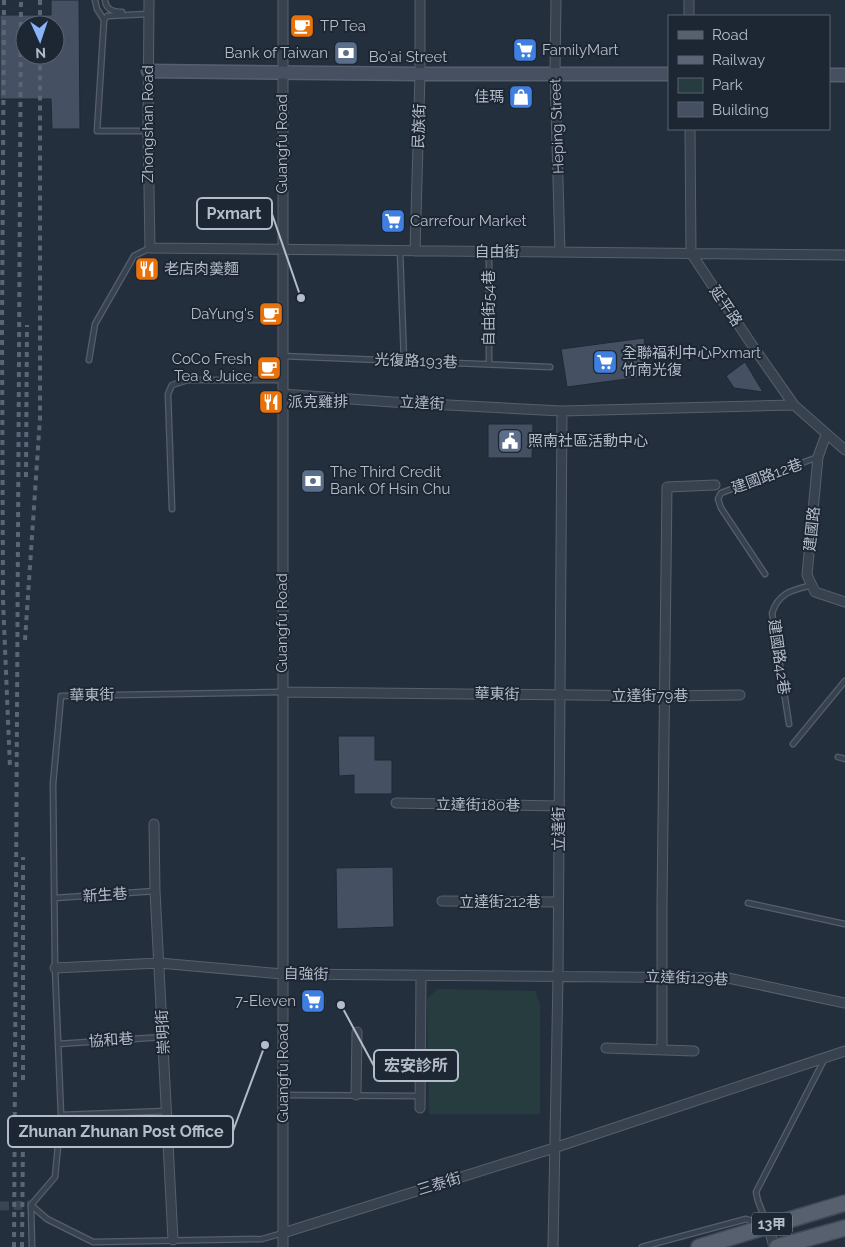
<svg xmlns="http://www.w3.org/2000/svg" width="845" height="1247" font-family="Raleway,'Noto Sans TC',sans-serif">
<rect width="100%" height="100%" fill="#242f3e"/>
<path fill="#263c3f" d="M 437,989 L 535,991 L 540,1004 L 540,1114 L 429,1114 L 427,999 Z"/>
<path fill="#455162" stroke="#1f2835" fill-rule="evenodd" d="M 51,0 L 79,0 L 80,129 L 52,129 L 51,99 L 0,99 L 0,15 L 51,15 ZM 25,25 L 55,25 L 55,55 L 25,55 Z
M 141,259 L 152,259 L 152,279 L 141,279 Z
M 644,338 L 649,376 L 567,387 L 561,349 Z
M 745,362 L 763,392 L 734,388 L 726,376 Z
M 488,424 L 533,424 L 532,458 L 488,458 Z
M 338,736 L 375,736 L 375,760 L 392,760 L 392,794 L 354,794 L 354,775 L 339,776 Z
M 393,867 L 394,927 L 337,929 L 336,868 Z
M 326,996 L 326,1006 L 302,1007 L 300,997 Z"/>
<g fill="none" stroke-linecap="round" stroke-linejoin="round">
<path stroke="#3a4453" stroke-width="9" stroke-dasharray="9 4.5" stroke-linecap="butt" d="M 0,1206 L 31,1205"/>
<defs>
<path id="lane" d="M 95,0 L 97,9 L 104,20
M 105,0 C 106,10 113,12 122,12
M 148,131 L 97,131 L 104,20 L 107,16 L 148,14
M 400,251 L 404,361
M 489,252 L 489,364
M 282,356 L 550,367
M 89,360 L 95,324 L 134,256 L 150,248
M 172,509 L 168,394 L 172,385 L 188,380 L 282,380
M 765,574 L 721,508 L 718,499 L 721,493 L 818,457
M 789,724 L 772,613 C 779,592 793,590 812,585
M 793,744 L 845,681
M 838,757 L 845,759
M 55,898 L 155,891
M 748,903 L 845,924
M 58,1044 L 163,1037
M 283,1095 L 419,1096
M 61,1115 L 167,1111
M 31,1205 L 47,1219 L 93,1242 L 262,1239 L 283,1233
M 767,1224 L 758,1201 L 756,1192 L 825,1058
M 32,1247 L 31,1205 L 55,1177 L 61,1115 L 55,968 L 53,784 L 61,696 L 282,692
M 642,1247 L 746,1219 L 762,1224"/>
<path id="street" d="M 149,0 L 148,131 L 150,248 L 845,255
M 283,0 L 283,1247
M 556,0 L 555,73 L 560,252
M 689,16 L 689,0
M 690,129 L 691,253 L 754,348 L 794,405 L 845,450
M 415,251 L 420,74 L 420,0
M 282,394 L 392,402 L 562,411 L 794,405
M 826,435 L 818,457 L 807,575 L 815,592 L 845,602
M 282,692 L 665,696 L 740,695
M 396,803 L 559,806
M 154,824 L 155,891 L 173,1240
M 442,901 L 558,902
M 55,968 L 159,963 L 283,974 L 728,978 L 845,1003
M 606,1048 L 694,1051
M 662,1049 L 662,905 L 667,487 L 715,485
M 356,1095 L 357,1032
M 420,1108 L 421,975
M 768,1225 L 774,1247
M 283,1233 L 554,1148 L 845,1051
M 553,1247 L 558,976 L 562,411"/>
<path id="secondary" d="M 148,71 L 420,74 L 669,74
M 829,75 L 845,75"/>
<path id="primary" d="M 699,1247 L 845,1203
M 777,1247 L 845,1228"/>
</defs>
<use href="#lane" stroke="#565f6c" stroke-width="7"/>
<use href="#street" stroke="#565f6c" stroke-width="11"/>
<use href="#secondary" stroke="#565f6c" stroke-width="15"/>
<use href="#primary" stroke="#414a57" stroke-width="18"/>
<use href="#lane" stroke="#38414e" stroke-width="4.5"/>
<use href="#street" stroke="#38414e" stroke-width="9"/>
<use href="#secondary" stroke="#465061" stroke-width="12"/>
<use href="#primary" stroke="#56606e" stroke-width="15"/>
<path stroke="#5a6575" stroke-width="4" stroke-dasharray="5 5" stroke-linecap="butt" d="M 4,0 L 2,329 L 3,600 L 10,768
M 40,25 L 40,0
M 26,477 L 27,325
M 25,640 L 40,418 L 40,55
M 23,1080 L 23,857
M 14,1247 L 21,0
M 22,1247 L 23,1137"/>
</g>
<defs>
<symbol id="cafe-square" viewBox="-11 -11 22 22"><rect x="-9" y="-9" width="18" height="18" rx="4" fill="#e8710a" stroke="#1d2633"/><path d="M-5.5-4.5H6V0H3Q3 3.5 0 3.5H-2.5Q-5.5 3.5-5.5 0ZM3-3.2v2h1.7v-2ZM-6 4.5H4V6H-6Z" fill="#fff"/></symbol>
<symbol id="supermarket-square" viewBox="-11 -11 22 22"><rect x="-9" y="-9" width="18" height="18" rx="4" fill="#3f7fe0" stroke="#1d2633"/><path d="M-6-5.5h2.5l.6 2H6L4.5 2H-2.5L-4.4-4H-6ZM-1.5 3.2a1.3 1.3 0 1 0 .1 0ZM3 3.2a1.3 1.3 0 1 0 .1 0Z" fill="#fff"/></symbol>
<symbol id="bank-square" viewBox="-11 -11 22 22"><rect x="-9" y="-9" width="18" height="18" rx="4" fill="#5c6f8a" stroke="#1d2633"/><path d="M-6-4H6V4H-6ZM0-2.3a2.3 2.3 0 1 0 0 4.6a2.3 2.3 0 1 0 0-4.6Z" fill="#fff"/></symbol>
<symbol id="shop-square" viewBox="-11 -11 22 22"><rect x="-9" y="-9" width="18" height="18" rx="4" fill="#3f7fe0" stroke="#1d2633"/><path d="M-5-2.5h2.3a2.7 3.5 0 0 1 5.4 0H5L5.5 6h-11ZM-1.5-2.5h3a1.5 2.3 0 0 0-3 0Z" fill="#fff"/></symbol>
<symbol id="restaurant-square" viewBox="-11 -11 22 22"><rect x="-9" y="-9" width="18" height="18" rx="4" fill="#e8710a" stroke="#1d2633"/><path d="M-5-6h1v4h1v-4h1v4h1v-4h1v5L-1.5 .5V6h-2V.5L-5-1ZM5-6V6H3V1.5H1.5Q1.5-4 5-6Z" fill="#fff"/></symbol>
<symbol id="civic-square" viewBox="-11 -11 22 22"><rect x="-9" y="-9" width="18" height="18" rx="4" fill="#5c6f8a" stroke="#1d2633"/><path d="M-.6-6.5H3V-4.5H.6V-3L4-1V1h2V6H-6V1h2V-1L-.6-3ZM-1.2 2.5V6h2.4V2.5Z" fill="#fff"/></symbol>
</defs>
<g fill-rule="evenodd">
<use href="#cafe-square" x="288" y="12" width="28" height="28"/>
<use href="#supermarket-square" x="511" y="36" width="28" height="28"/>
<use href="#bank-square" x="332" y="39" width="28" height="28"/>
<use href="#shop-square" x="507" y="83" width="28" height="28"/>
<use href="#supermarket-square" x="379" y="207" width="28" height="28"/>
<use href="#restaurant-square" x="133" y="255" width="28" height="28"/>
<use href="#cafe-square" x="257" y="300" width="28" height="28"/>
<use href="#supermarket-square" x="591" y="348" width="28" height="28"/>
<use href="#cafe-square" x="255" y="354" width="28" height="28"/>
<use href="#restaurant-square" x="257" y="388" width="28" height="28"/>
<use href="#civic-square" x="496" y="427" width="28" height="28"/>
<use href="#bank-square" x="299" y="467" width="28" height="28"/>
<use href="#supermarket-square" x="299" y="987" width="28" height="28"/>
</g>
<g text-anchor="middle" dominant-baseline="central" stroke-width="4" stroke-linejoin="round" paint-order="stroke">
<rect fill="#1d2633" stroke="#878f9c" stroke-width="1" x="752" y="1212.5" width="40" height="23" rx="4"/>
<g font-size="14" font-weight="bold" fill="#b4bcc9">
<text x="772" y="1224">13甲</text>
</g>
<g font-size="15" fill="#b4bcc9" stroke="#1d2633" text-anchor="start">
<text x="320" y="26">TP Tea</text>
<text x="542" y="50">FamilyMart</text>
<text x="328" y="53" text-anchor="end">Bank of Taiwan</text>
<text x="504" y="97" text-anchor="end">佳瑪</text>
<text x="410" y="221">Carrefour Market</text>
<text x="164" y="269">老店肉羮麵</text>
<text x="254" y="314" text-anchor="end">DaYung's</text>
<text x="622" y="353">全聯福利中心Pxmart<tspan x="622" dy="17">竹南光復</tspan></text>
<text x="252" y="359" text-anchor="end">CoCo Fresh<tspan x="252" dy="17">Tea &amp; Juice</tspan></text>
<text x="288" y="402">派克雞排</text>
<text x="528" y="441">照南社區活動中心</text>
<text x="330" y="472">The Third Credit<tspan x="330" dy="17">Bank Of Hsin Chu</tspan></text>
<text x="296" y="1001" text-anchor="end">7-Eleven</text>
</g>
<g font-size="15" fill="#b4bcc9" stroke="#1d2633">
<text x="408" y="57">Bo'ai Street</text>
<text transform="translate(148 124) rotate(-90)">Zhongshan Road</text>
<text transform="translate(419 126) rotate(-88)">民族街</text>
<text transform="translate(557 126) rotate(-92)">Heping Street</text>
<text transform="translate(282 144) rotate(-90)">Guangfu Road</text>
<text x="497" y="252">自由街</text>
<text transform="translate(726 306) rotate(56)">延平路</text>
<text transform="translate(489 308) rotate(-90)">自由街54巷</text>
<text transform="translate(416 361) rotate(2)">光復路193巷</text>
<text transform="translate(422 403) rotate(3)">立達街</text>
<text transform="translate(767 476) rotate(-20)">建國路12巷</text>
<text transform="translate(812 529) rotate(-84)">建國路</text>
<text transform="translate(282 623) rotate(-90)">Guangfu Road</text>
<text transform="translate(779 657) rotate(82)">建國路42巷</text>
<text transform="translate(497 694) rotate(1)">華東街</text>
<text transform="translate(92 695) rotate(-1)">華東街</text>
<text x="650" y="696">立達街79巷</text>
<text transform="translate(478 805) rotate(1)">立達街180巷</text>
<text transform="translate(559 829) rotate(-90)">立達街</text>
<text transform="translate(105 895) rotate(-4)">新生巷</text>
<text x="500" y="902">立達街212巷</text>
<text transform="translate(306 974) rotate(1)">自強街</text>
<text transform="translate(687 978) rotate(2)">立達街129巷</text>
<text transform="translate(163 1032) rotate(-93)">崇明街</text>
<text transform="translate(111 1040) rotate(-4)">協和巷</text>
<text transform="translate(283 1073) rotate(-90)">Guangfu Road</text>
<text transform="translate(439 1184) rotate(-17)">三泰街</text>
</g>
</g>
<path fill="none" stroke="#b4bcc9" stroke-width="2" d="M301 298L272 214M341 1005L374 1066M265 1045L233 1131"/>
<g fill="#b4bcc9" stroke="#1d2633" stroke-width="2">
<circle cx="301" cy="298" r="5"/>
<circle cx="341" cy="1005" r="5"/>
<circle cx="265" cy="1045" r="5"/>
</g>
<g fill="#1d2633" stroke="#b4bcc9" stroke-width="2">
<rect x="197" y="198" width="75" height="31" rx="5"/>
<rect x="374" y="1050" width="84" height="31" rx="5"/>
<rect x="8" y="1116" width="225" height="31" rx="5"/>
</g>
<g font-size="16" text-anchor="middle" font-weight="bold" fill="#b4bcc9">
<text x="234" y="219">Pxmart</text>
<text x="416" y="1071">宏安診所</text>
<text x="121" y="1137">Zhunan Zhunan Post Office</text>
</g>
<rect x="668" y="15" width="162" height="115" fill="#1d2633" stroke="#59626f"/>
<rect x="678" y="31" width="25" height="8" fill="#56606e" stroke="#59626f"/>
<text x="712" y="40" font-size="15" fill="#b4bcc9">Road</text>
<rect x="678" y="56" width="25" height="8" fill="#5a6575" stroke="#59626f"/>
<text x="712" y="65" font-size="15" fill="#b4bcc9">Railway</text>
<rect x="678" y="78" width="25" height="15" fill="#263c3f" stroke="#59626f"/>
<text x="712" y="90" font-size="15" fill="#b4bcc9">Park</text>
<rect x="678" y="102" width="25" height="15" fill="#455162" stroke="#59626f"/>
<text x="712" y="115" font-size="15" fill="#b4bcc9">Building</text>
<g transform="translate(40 40) rotate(177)"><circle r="24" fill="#1d2633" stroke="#59626f"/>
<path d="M0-4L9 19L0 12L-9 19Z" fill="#8ab4f8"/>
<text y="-8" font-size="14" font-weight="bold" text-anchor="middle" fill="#b4bcc9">N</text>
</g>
</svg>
